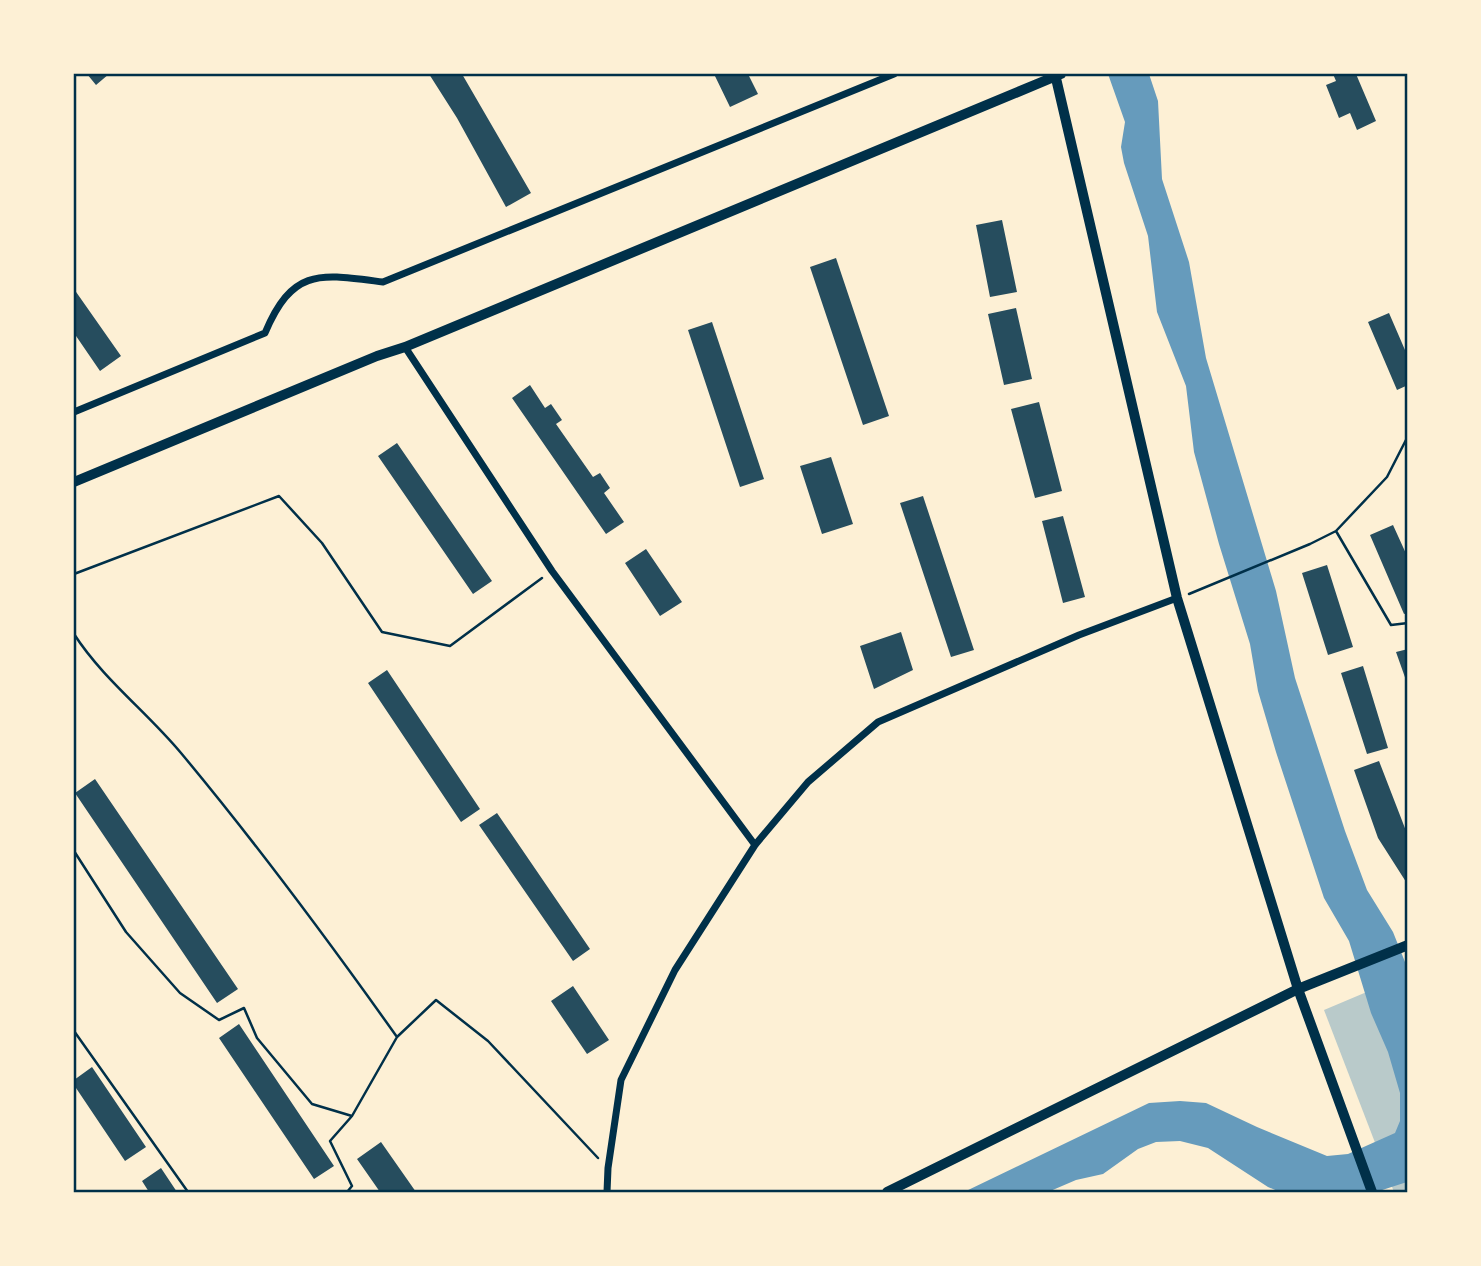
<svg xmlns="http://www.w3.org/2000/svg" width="1481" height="1266" font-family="Ubuntu,sans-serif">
<rect width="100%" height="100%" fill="#fdf0d5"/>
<path fill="#b9caca" d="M 1407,975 L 1407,1192 L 1394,1192 L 1324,1010 Z"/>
<path fill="#669bbc" d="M 1108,74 L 1149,74 L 1158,101 L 1162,179 L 1189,262 L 1206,358 L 1276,591 L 1295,678 L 1345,831 L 1367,890 L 1393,932 L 1407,967 L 1407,1182 L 1376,1192 L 1280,1192 L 1268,1187 L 1208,1148 L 1180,1141 L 1156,1142 L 1138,1149 L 1103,1174 L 1076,1180 L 1048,1192 L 964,1192 L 1149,1103 L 1180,1101 L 1206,1103 L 1257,1127 L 1327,1156 L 1348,1154 L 1395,1133 L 1400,1121 L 1400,1093 L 1388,1052 L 1371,1013 L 1349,941 L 1324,898 L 1276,752 L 1258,691 L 1250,644 L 1219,544 L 1194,452 L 1186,386 L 1157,312 L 1148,236 L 1124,163 L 1121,147 L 1125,122 Z"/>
<path fill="#264d5e" d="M 87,74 L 109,74 L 96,85 Z
M 429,74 L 462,74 L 531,193 L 506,207 L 457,118 Z
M 714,74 L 748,74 L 758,94 L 730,107 Z
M 1333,74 L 1356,74 L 1376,121 L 1357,130 L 1350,113 L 1339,118 L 1326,85 L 1336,81 Z
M 1002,220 L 1017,292 L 990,297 L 976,225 Z
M 836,258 L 889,416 L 863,425 L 810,267 Z
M 74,289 L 121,356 L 100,371 L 74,333 Z
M 1016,308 L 1032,379 L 1004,385 L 988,314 Z
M 1389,313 L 1408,357 L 1408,385 L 1397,390 L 1368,322 Z
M 712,322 L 764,479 L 740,487 L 688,330 Z
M 530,385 L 545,408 L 551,404 L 562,420 L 556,424 L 593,477 L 600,473 L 610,488 L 604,493 L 624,522 L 606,534 L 512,398 Z
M 1039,402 L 1062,491 L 1035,498 L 1011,409 Z
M 397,443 L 492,581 L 473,594 L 378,456 Z
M 831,457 L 853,524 L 822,534 L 800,466 Z
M 923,496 L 974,650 L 951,657 L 900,503 Z
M 1063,516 L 1085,597 L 1063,603 L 1042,521 Z
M 1393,525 L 1408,558 L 1408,613 L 1404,614 L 1370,535 Z
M 646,549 L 682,602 L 660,616 L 625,563 Z
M 1327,565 L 1353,647 L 1328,655 L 1302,573 Z
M 901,632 L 913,670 L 874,689 L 860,646 Z
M 1408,649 L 1408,683 L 1407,683 L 1396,652 Z
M 1363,666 L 1388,748 L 1367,754 L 1341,673 Z
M 387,670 L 480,809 L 461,822 L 368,683 Z
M 1379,761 L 1408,836 L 1408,885 L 1378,838 L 1354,770 Z
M 95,779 L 238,989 L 217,1003 L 75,793 Z
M 497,813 L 590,949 L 573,961 L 479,825 Z
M 573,986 L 609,1040 L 587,1054 L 551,1001 Z
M 239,1024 L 334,1166 L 314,1179 L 219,1038 Z
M 92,1067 L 146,1147 L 125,1161 L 74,1085 L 74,1080 Z
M 381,1142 L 416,1192 L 380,1192 L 357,1159 Z
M 161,1168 L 177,1192 L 149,1192 L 142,1181 Z"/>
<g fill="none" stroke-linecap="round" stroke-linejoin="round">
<path stroke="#003049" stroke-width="2.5" d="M 1336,531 L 1391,625 L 1408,623
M 74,574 L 279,496 L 322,543 L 382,632 L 450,646 L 542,578
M 1189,594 L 1310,544 L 1336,531 L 1387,477 L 1408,436
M 74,634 C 103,679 147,712 181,753 C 257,844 328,940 397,1037
M 74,851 L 126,932 L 180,993 L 219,1020 L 244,1008 L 257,1038 L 312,1104 L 352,1116
M 74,1031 L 188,1192
M 347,1192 L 352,1186 L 330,1141 L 352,1116 L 397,1037 L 436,1000 L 488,1041 L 598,1158"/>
<path stroke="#003049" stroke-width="7" d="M 405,347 L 552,571 L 755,845
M 74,412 L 265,333 C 293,267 320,274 383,282 L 894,74
M 607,1192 L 608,1168 L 621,1080 L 675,970 L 755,845 L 808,782 L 878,722 L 1079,635 L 1177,598"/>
<path stroke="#003049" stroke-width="10" d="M 1055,74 L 1177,598 L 1298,989 L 1372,1192
M 74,482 L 377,356 L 405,347 L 1061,74
M 887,1192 L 1298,989 L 1408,945"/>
</g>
<rect width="1481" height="1266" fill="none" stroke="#fdf0d5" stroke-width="150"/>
<rect x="75" y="75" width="1331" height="1116" fill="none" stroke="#003049" stroke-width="2.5"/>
</svg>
